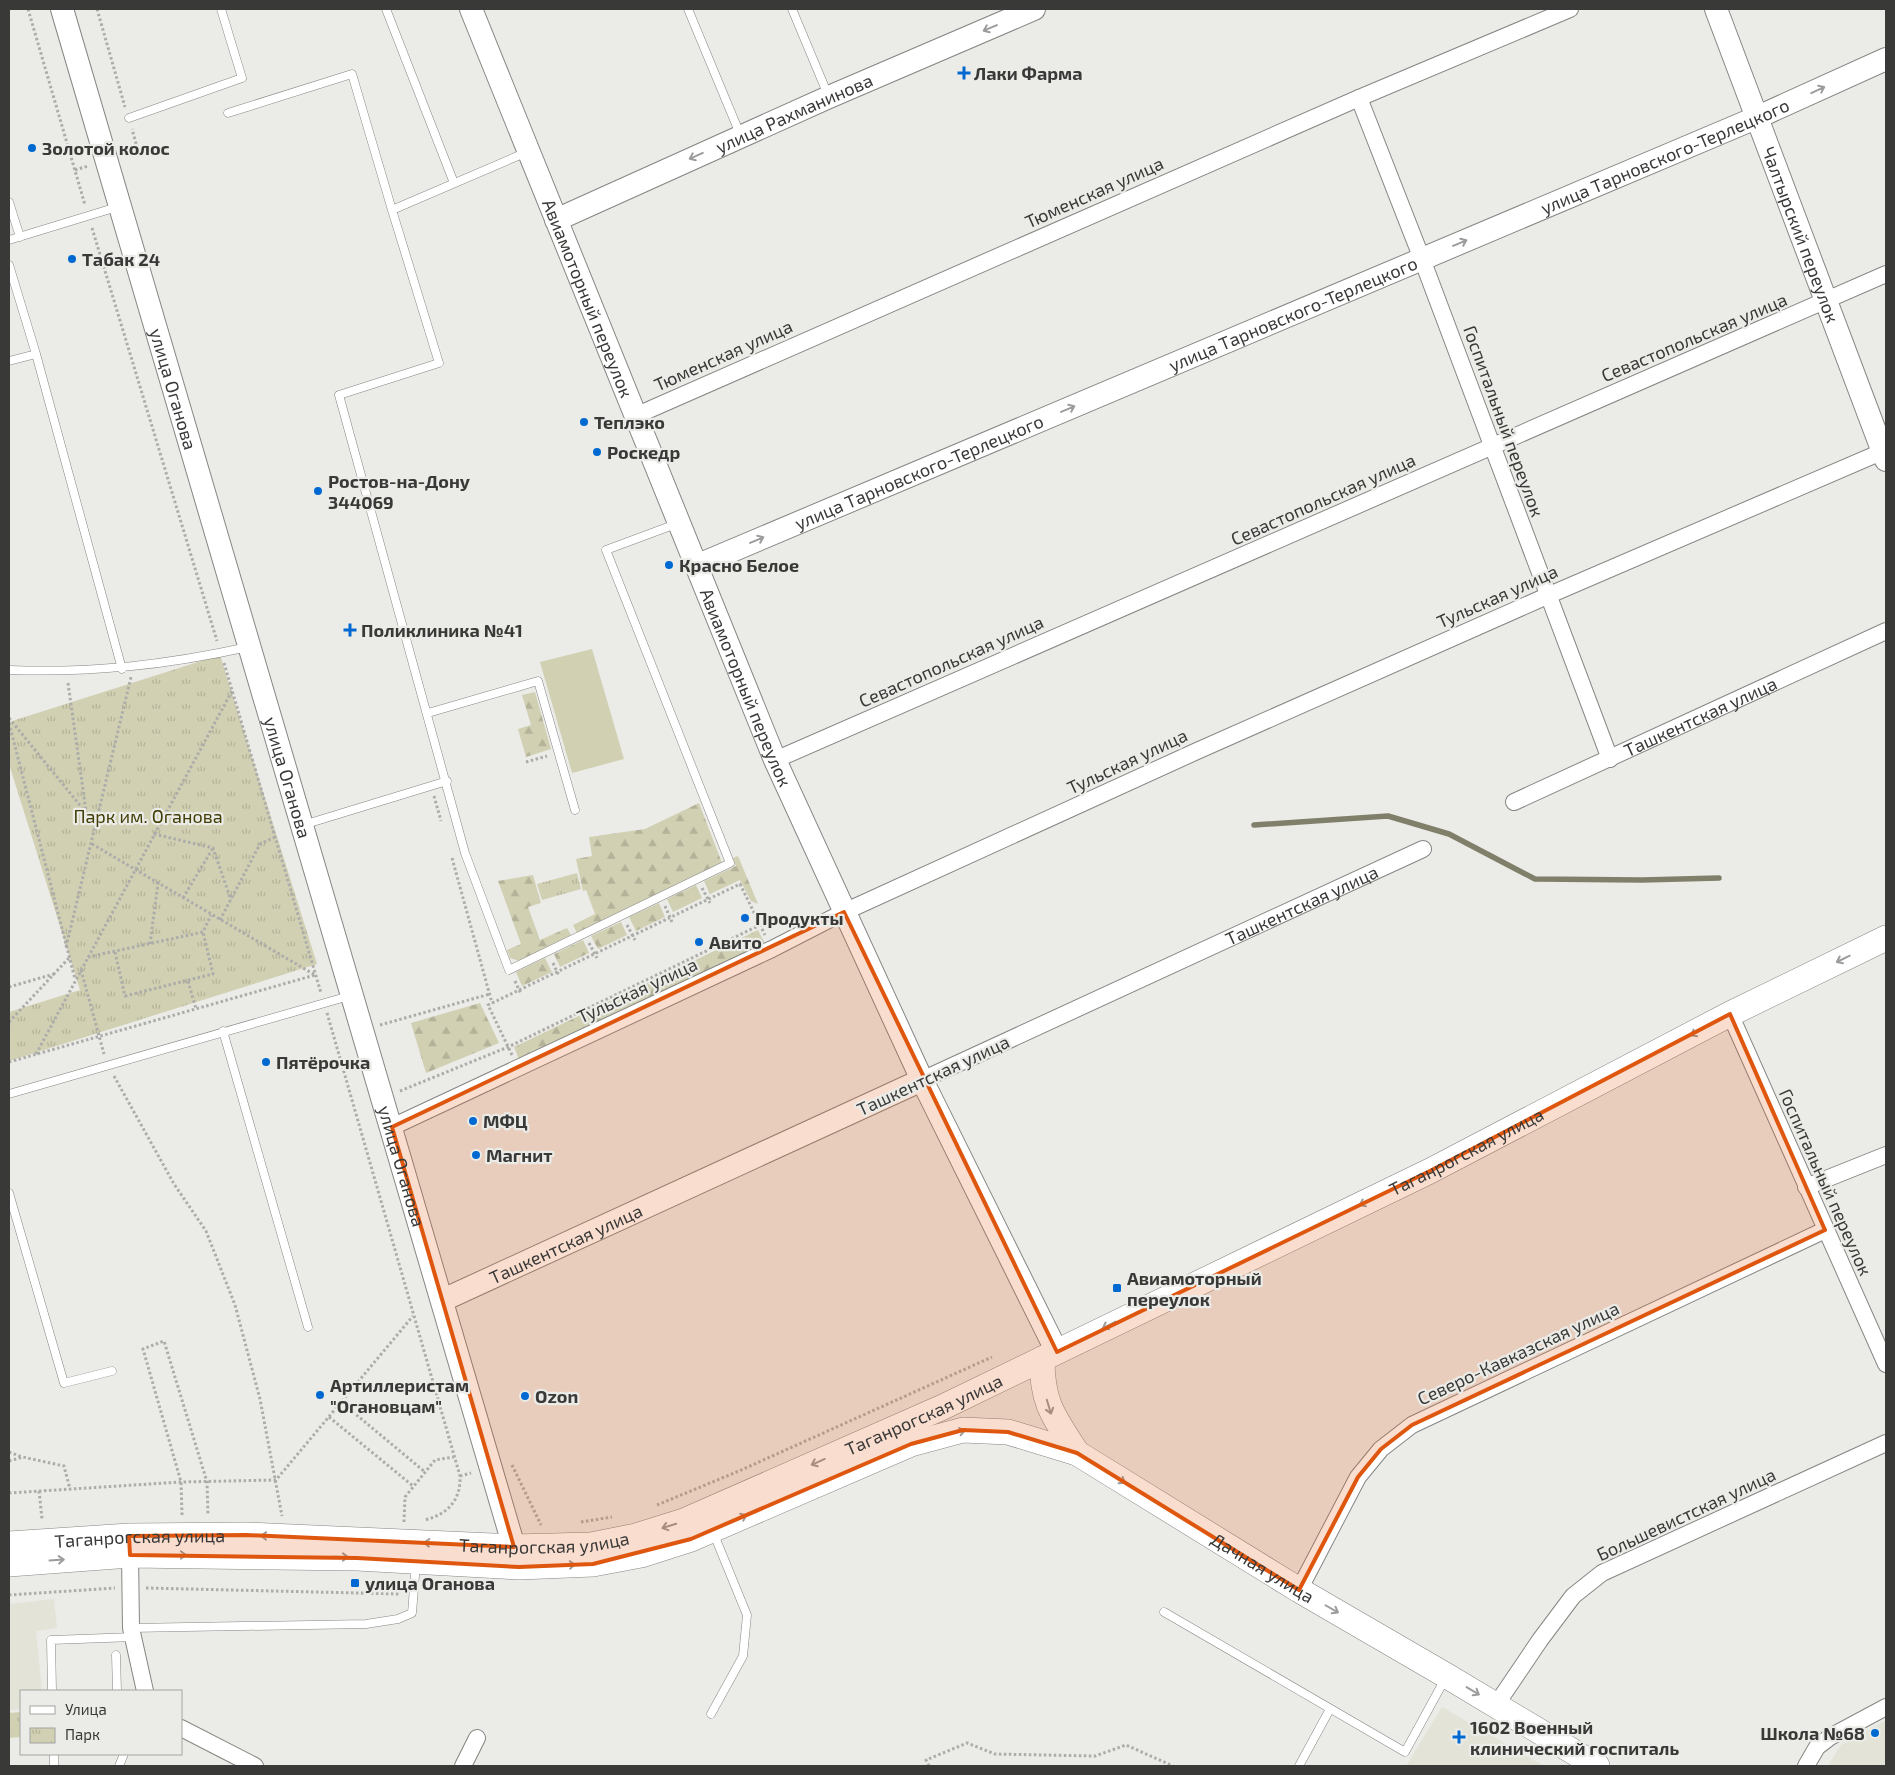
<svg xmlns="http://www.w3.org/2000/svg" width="1895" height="1775" font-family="'Exo 2',sans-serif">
<defs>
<pattern id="forest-firs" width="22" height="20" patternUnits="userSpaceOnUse" patternTransform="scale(1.25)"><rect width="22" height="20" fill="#d1d0b2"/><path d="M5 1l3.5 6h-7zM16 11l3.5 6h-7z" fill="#b4b39a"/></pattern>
<pattern id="park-tufts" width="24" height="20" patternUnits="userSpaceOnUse" patternTransform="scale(1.25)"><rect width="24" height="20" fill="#d1d0b2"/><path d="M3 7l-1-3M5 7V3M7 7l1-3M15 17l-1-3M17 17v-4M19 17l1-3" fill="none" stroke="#b4b39a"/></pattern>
</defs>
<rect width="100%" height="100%" fill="#ebebe8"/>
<path fill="#e3e3d8" d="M 54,1599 L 57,1628 L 36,1631 L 42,1691 L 21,1691 L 21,1709 L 9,1710 L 9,1604 Z
M 1442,1707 L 1544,1766 L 1406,1766 Z
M 1886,1720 L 1886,1766 L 1828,1766 L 1841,1745 Z"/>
<path fill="#d1d0b2" d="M 592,649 L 624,759 L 572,773 L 540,662 Z"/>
<path fill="url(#forest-firs)" d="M 535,692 L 551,749 L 526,757 L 518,729 L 531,725 L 522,695 Z
M 699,803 L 722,863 L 577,933 L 573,925 L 595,914 L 586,890 L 583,891 L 576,859 L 592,856 L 589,837 L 645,829 Z
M 738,856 L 758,904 L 751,901 L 740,880 L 710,894 L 704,881 L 736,866 L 733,858 Z
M 533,875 L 541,903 L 528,907 L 540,940 L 567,928 L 571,935 L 519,961 L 510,958 L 507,950 L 521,944 L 498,881 Z
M 696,885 L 702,898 L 673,912 L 667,899 Z
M 659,903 L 665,917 L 636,931 L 629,917 Z
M 621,922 L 627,935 L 598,949 L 591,936 Z
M 758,930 L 765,944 L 520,1062 L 514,1047 Z
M 583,940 L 589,953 L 560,967 L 554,954 Z
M 545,958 L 552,972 L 522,986 L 516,972 Z
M 480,1003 L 499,1043 L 426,1073 L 411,1023 Z"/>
<path fill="url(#park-tufts)" d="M 220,655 L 317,964 L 9,1061 L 9,1012 L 80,990 L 9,764 L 9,722 Z
M 577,873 L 581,889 L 542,900 L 537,884 Z
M 21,1712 L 21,1737 L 9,1738 L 9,1713 Z"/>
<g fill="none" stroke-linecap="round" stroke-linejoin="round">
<path stroke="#807f6a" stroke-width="5.5" d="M 1254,825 L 1388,816 L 1449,834 L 1535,879 L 1642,880 L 1719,878"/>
<defs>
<path id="lane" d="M 386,9 L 454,183
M 688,9 L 740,134
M 792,9 L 828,95
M 228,113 L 352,74 L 392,210
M 129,118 L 242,78 L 221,9
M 527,152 L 392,210 L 439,363 L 339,395 L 465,853 L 509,970 L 730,863 L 606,550 L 676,524
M 9,202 L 20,237
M 9,240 L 117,207
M 9,265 L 36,354 L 122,669
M 9,361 L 36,354
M 9,670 C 93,673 166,665 248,647
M 428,713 L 538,681 L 575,810
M 303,825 L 447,781
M 223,1031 L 308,1327
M 9,1094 L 349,996
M 9,1193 L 64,1383 L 112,1371
M 1164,1612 L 1405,1752 L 1445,1679
M 131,1628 L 366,1624 L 398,1619 L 412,1613 L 416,1563
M 116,1655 L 117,1691
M 52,1691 L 51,1640 L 134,1637
M 711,1714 L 743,1656 L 747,1615 L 713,1532
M 54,1754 L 54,1766
M 119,1766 L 124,1754
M 1299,1766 L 1330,1709"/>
<g id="street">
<path d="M 1359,98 L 1422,259 L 1610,759"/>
<path d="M 635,416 L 1359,98 L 1570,9"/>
<path d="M 775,760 L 1886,274"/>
<path id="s1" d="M 1514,802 L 1886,631"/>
<path d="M 1730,1014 L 1886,1364"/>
<path id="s2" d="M 922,1080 L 1423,849"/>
<path d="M 392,1127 L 772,949 L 844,912 L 1197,751 L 1547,596 L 1886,450"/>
<path d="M 1806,1187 L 1886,1155"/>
<path d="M 130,1555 L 131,1628 L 145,1691"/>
<path d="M 1299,1590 L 1358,1477 L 1381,1449 L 1412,1425 L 1825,1230"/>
<path d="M 1496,1705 L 1540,1640 L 1573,1596 L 1602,1573 L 1886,1443"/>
<path d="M 181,1728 L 255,1766"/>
<path d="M 463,1766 L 477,1738"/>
<path d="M 1806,1766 L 1817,1747 L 1830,1737 L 1886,1707"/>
</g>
<g id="secondary">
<path id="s3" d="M 62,9 L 514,1547"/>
<path id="s4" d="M 471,9 L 775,760 L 922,1080 L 1057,1352"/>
<path id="s5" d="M 1716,9 L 1886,460"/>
<path id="s6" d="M 556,220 L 829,97 L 1034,9"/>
<path id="s7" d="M 696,566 L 1758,117 L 1886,59"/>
<path id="s8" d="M 443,1300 L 922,1080"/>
</g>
<g id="primary">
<path d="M 1042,1359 C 1042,1404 1054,1417 1077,1453"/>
<path id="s9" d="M 9,1544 L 129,1536 L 247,1535 L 514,1547 L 591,1545 L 636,1536 L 684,1521 L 943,1407 L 1430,1171 L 1730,1014 L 1886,938"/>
<path id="s10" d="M 9,1564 L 130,1555 L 357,1558 L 519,1567 L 593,1564 L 641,1555 L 691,1539 L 911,1444 L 963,1430 L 1008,1432 L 1077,1453 L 1299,1590 L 1447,1676 L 1597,1766"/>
</g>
</defs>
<use href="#lane" stroke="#868684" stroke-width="9"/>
<use href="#street" stroke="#868684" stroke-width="18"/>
<use href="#secondary" stroke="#868684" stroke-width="24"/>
<use href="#primary" stroke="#868684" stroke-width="26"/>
<path stroke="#acacaa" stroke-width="3" stroke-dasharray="2.5 2.5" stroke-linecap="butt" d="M 28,9 L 85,205
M 97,9 L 125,107
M 126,155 L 138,151 L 132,129
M 75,170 L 88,166
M 92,228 L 217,641
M 224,663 L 321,993
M 68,683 L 86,811
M 9,718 L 96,825
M 9,723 L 75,979
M 526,762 L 547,756
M 434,796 L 441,821
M 154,834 L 213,848 L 231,900
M 92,844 L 315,975
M 452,858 L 492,1003
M 702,888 L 710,903
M 183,898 L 213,848
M 665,906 L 672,922
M 220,920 L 260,844 L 275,837
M 627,925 L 635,940
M 589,943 L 597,958
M 150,944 L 158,883
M 66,947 L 131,677
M 115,952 L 125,996 L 213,974 L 203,932
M 88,957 L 203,932 L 211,915
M 553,963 L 559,976
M 81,970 L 104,1054
M 188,981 L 196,1009
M 515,981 L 521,994
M 9,987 L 54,974
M 327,1013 L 460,1476 C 461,1500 448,1514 425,1520
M 9,1022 L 69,958
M 380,1025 L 490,994
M 36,1054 L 232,691
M 512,1055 L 488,1005 L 740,884 L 765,935
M 9,1062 L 315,975
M 114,1076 L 174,1184 L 206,1231 L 235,1305 L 260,1399 L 282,1516
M 400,1091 L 508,1047 L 760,925
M 341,1402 L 425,1472
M 329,1417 L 413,1486
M 9,1452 L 22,1457
M 9,1461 L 23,1457 L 64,1466 L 70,1489
M 512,1465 L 541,1525
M 460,1476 L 471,1473
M 39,1491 L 42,1519
M 9,1493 L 181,1482 L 276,1480 L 413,1316
M 657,1505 L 739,1471 L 992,1357
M 182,1515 L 181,1482 L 143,1349 L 164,1341 L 207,1482 L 208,1515
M 404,1522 L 405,1497 L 435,1460 L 454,1457
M 581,1522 L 612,1517
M 146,1588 L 400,1594
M 9,1595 L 115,1588
M 929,1766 L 926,1760 L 967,1743 L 995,1754 L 1095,1756 L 1126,1745 L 1173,1766"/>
<use href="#lane" stroke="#fff" stroke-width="8"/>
<use href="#street" stroke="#fff" stroke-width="16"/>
<use href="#secondary" stroke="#fff" stroke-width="22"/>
<use href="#primary" stroke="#fff" stroke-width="25"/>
</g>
<defs><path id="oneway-shaft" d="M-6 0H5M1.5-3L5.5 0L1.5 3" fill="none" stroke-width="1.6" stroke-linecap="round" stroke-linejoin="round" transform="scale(1.25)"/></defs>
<g stroke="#9c9c9c">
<use href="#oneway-shaft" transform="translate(990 28) rotate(157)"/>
<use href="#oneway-shaft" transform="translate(1818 90) rotate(-25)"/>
<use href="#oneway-shaft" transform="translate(696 156) rotate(156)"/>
<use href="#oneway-shaft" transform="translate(1460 243) rotate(-23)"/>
<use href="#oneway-shaft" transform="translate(1068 409) rotate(-23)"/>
<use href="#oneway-shaft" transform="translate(757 540) rotate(-23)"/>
<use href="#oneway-shaft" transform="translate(1843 959) rotate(154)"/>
<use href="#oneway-shaft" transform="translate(1697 1032) rotate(152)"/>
<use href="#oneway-shaft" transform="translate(1366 1202) rotate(154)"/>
<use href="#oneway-shaft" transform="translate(1109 1325) rotate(153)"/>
<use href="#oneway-shaft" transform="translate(1049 1407) rotate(73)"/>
<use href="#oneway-shaft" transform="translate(958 1432) rotate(-12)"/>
<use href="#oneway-shaft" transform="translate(818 1462) rotate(156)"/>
<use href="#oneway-shaft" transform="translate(1119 1479) rotate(32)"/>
<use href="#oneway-shaft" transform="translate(740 1518) rotate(-24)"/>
<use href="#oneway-shaft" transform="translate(669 1526) rotate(163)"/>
<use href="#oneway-shaft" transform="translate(268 1536) rotate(-178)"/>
<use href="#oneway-shaft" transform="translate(431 1543) rotate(-177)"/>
<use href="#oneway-shaft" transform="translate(179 1555)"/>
<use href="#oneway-shaft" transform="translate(341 1557) rotate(1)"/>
<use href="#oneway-shaft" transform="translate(57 1560) rotate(-4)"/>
<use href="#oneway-shaft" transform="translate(568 1565) rotate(-2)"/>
<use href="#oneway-shaft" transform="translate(1332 1609) rotate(30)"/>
<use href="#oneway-shaft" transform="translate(1473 1691) rotate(31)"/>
</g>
<path fill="#df570e" fill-opacity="0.2" stroke="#df570e" stroke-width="4" stroke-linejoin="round" d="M 844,912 L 1057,1352 L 1430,1171 L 1730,1014 L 1825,1230 L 1412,1425 L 1381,1449 L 1358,1477 L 1299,1590 L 1077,1453 L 1008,1432 L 963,1430 L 911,1444 L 691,1539 L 593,1564 L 519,1567 L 357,1558 L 130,1555 L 129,1536 L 247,1535 L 514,1547 L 392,1127 Z"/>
<g fill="#0069d1" stroke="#ebebe8" stroke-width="2">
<path d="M961.5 65.5h5v5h5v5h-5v5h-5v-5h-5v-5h5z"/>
<circle cx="32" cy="148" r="5"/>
<circle cx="72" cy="259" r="5"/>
<circle cx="584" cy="422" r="5"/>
<circle cx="597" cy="452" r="5"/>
<circle cx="318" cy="491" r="5"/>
<circle cx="669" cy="565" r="5"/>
<path d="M347.5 622.5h5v5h5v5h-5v5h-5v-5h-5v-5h5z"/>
<circle cx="745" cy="918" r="5"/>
<circle cx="699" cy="942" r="5"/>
<circle cx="266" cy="1062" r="5"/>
<circle cx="473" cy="1121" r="5"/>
<circle cx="476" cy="1155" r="5"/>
<rect x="1112" y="1283" width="10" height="10" rx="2.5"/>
<circle cx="320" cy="1395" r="5"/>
<circle cx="525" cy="1396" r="5"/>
<rect x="350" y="1578" width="10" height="10" rx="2.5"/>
<circle cx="1875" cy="1733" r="5"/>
<path d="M1456.5 1729.5h5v5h5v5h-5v5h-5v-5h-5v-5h5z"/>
</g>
<g text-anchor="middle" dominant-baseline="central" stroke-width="4.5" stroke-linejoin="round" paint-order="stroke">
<g font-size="18" font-weight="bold" fill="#393938" stroke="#ebebe8" text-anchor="start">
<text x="974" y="73">Лаки Фарма</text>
<text x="42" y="148">Золотой колос</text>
<text x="82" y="259">Табак 24</text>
<text x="594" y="422">Теплэко</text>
<text x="607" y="452">Роскедр</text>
<text x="328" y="481">Ростов-на-Дону<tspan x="328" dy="21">344069</tspan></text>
<text x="679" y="565">Красно Белое</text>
<text x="361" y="630">Поликлиника №41</text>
<text x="755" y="918">Продукты</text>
<text x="709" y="942">Авито</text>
<text x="276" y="1062">Пятёрочка</text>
<text x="483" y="1121">МФЦ</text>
<text x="486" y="1155">Магнит</text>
<text x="1127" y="1278">Авиамоторный<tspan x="1127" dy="21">переулок</tspan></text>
<text x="330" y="1385">Артиллеристам<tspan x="330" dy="21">"Огановцам"</tspan></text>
<text x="535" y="1396">Ozon</text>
<text x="365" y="1583">улица Оганова</text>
<text x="1470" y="1727">1602 Военный<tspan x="1470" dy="21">клинический госпиталь</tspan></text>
<text x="1865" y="1733" text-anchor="end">Школа №68</text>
</g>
<g font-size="18" fill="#393938" stroke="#ebebe8">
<text stroke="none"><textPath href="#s6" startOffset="261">улица Рахманинова</textPath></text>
<text stroke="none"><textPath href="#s7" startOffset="1052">улица Тарновского-Терлецкого</textPath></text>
<text transform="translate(1094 192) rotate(-24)">Тюменская улица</text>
<text stroke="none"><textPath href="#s5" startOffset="241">Чалтырский переулок</textPath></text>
<text stroke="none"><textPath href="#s4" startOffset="312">Авиамоторный переулок</textPath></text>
<text stroke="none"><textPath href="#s7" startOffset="648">улица Тарновского-Терлецкого</textPath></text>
<text transform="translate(1694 337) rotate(-23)">Севастопольская улица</text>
<text transform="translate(723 355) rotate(-24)">Тюменская улица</text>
<text stroke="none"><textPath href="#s3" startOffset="396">улица Оганова</textPath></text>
<text transform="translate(1504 421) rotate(70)">Госпитальный переулок</text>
<text stroke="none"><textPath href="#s7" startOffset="242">улица Тарновского-Терлецкого</textPath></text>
<text transform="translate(1323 499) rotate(-24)">Севастопольская улица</text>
<text transform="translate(1497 596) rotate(-24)">Тульская улица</text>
<text transform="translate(951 661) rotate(-24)">Севастопольская улица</text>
<text stroke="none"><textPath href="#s4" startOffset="732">Авиамоторный переулок</textPath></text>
<text stroke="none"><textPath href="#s1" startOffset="205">Ташкентская улица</textPath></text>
<text transform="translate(1127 761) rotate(-25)">Тульская улица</text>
<text stroke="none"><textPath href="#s3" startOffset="801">улица Оганова</textPath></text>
<text stroke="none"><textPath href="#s2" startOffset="418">Ташкентская улица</textPath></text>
<text transform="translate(637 990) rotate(-25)">Тульская улица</text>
<text transform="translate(933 1075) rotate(-25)">Ташкентская улица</text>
<text stroke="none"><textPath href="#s9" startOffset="1544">Таганрогская улица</textPath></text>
<text stroke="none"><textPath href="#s3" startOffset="1206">улица Оганова</textPath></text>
<text transform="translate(1826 1182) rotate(66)">Госпитальный переулок</text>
<text stroke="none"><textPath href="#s8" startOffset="135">Ташкентская улица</textPath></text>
<text transform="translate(1518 1353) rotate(-25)">Северо-Кавказская улица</text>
<text stroke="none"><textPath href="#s9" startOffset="941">Таганрогская улица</textPath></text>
<text transform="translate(1686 1514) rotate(-25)">Большевистская улица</text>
<text stroke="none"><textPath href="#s9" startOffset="131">Таганрогская улица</textPath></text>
<text stroke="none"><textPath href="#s9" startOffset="536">Таганрогская улица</textPath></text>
<text stroke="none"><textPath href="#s10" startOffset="1315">Дачная улица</textPath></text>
</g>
<g font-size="18" fill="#413d04" stroke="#ebebe8">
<text x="148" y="816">Парк им. Оганова</text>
</g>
</g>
<rect width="1895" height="1775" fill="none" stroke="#393938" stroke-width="20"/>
<rect x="20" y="1690" width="162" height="65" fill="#ebebe8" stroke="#a4a4a2"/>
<rect x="30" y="1706" width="25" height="8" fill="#ffffff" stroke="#a4a4a2"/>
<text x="65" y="1715" font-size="15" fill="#393938">Улица</text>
<rect x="30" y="1728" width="25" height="15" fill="url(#park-tufts)" stroke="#a4a4a2"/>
<text x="65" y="1740" font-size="15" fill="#393938">Парк</text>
</svg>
